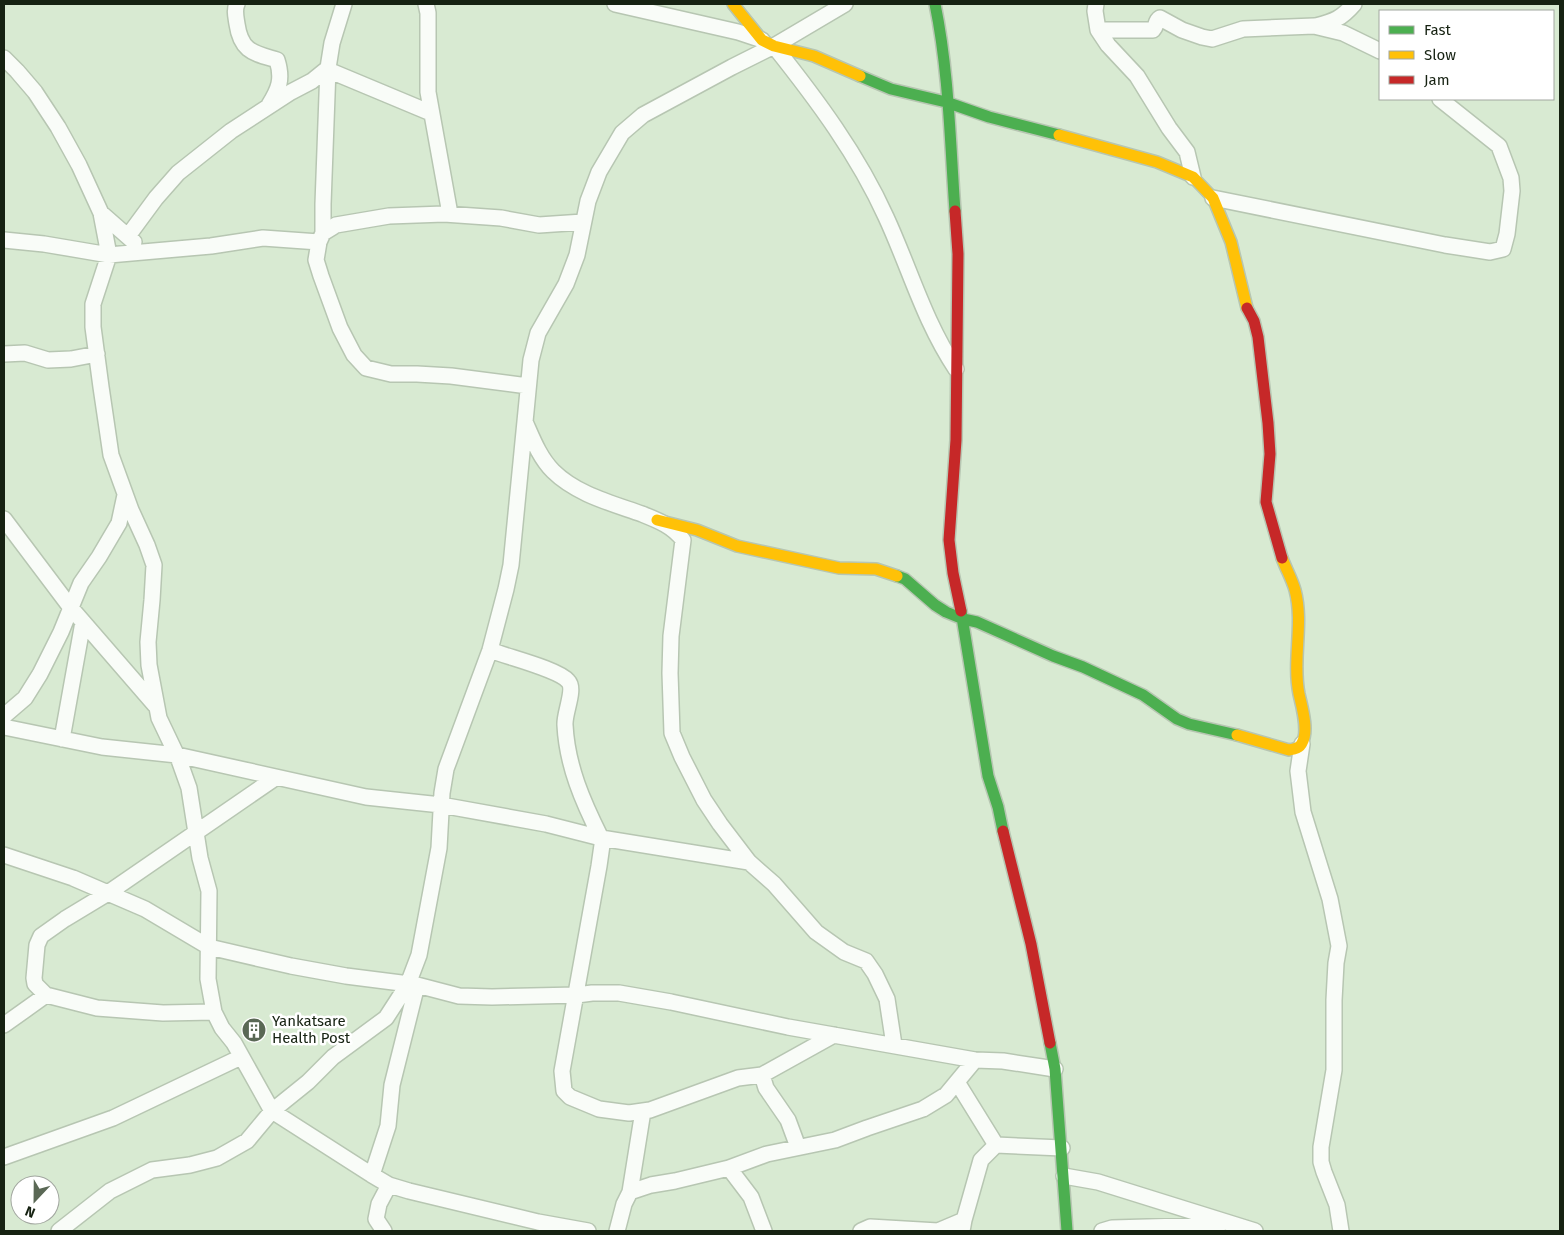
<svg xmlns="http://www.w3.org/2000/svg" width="1564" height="1235" font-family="'Fira Sans',sans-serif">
<rect width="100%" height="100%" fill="#d8ead2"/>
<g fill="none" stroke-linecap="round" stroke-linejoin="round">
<defs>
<path id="street" d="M 237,4 C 234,10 236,17 237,24 C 241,52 254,53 277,60 C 283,79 279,89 269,105
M 344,4 L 332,43 L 328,68 L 323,204 L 323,233 L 319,242 L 316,260 L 321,276 L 340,328 L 354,355 L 366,368 L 391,374 L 417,374 L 451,376 L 528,386
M 426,4 L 428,13 L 428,92 L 450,214
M 615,4 L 738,32 L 762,40
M 1096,4 L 1095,11 L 1098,30 L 1108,45 L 1137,76 L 1169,128 L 1187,152 L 1193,177
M 1316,26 C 1334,21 1341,19 1354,4
M 1098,30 L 1153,30 C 1157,26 1155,21 1160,18 L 1182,30 L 1202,37 L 1212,39 L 1243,29 L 1314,26 L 1343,33 L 1380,51
M 774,46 C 817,100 858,155 886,217 C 910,269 924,321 956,369
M 4,58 L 17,71 L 35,92 L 58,127 L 79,165 L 101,213 L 109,255 L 93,304 L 93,327 L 101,387 L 111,455 L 131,510 L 147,545 L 154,565 L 152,600 L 148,642 L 149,665 L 159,718 L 179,760 L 189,788 L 200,858 L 209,891 L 208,979 L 214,1012 L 222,1028 L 234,1043 L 272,1111 L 372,1175 L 389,1185 L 409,1191 L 538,1222 L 588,1231
M 328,70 L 431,113
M 1213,198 L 1445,245 L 1490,252 L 1503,249 L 1507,234 L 1512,191 L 1511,178 L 1499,146 L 1440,99
M 101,213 L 134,242
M 323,233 L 336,225 L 389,216 L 444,214 L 501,218 L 539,225 L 583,222
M 128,236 L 156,198 L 178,173 L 231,131 L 291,92 L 312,81 L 328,68
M 4,240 L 44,244 L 109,255 L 211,246 L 263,238 L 319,242
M 4,354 L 25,353 L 48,360 L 71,359 L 97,354
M 526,424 C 533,440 540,458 553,471 C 576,494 611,503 642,514 C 657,520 673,526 683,540 L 671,636 L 670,673 L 672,733 L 682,757 L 704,800 L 720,824 L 749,862 L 774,884 L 816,932 L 844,952 L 866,961 L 875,974 L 887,999 L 894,1045
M 4,519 L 71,608 L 155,705
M 490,650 C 507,657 558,669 568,681 C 576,689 564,713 565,725 C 567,766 583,802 601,838 L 749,862
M 4,716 L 25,698 L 40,674 L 61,632 L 81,583 L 99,557 L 119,523 L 125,495
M 4,727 L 102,747 L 177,755 L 366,797 L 441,805 L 546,824 L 601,838 L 602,845 L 599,866 L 562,1071 L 564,1091 L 570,1097 L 599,1109 L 629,1113 L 650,1110 L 738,1078 L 762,1075 L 834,1035
M 62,739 L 83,622
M 1302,744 L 1298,771 L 1303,812 L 1330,899 L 1339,946 L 1336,963 L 1334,1000 L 1334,1070 L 1321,1147 L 1321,1162 L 1324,1172 L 1337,1205 L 1341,1231
M 4,855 L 73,878 L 145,909 L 209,947 L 291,966 L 346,976 L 417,985 L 459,996 L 492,997 L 577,995 L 592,993 L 619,993 L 671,1002 L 788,1027 L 975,1060 L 1003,1061 L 1055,1069
M 214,1012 L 163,1013 L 97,1008 L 46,995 L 35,984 L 34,978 L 37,945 L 41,936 L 65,919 L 108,893 L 275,778
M 4,1025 L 46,995
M 762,1075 L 766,1088 L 788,1120 L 798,1147
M 957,1082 L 996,1145
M 4,1157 L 113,1118 L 241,1057
M 729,1168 L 751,1197 L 764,1231
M 372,1175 L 388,1126 L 392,1085 L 417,985
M 1064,1176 L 1098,1182 L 1255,1231
M 630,1192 L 643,1111
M 59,1231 L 110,1191 L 152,1170 L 190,1165 L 217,1158 L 247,1141 L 272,1111 L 308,1082 L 333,1057 L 386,1018 L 408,984 L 419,955 L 439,848 L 442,793 L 446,769 L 490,650 L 506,589 L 511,565 L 531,360 L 538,333 L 566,284 L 577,255 L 588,201 L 599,172 L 622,133 L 643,115 L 732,67 L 774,46 L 845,4
M 384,1231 L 376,1219 L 379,1204 L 389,1185
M 617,1231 L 624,1204 L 630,1192 L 651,1185 L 675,1181 L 729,1168 L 767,1154 L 835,1140 L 867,1128 L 923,1109 L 946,1095 L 975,1060
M 861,1231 L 870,1227 L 938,1231 L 964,1220
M 962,1231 L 964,1220 L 981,1160 L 996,1145 L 1062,1148
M 1102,1231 L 1112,1228 L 1219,1225"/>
<path id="fast" d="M 935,4 C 949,72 950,142 955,211
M 860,76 L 891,89 L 946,102 L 989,117 L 1059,135
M 897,576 L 905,579 L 935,605 L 946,612 L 963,619 L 977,622 L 1053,656 L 1083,667 L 1143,695 L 1177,719 L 1189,724 L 1237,735
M 961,611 L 988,776 L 998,807 L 1003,831
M 1050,1043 L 1055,1069 L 1067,1231"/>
<path id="slow" d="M 733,4 L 762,40 L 774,46 L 814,56 L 860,76
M 1059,135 L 1157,162 L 1193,177 L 1213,198 L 1231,242 L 1247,308
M 657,520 L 697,530 L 737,546 L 839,568 L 876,569 L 897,576
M 1237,735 L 1289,750 C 1294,749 1300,748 1302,743 C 1309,731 1302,707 1299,694 C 1292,660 1304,624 1295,590 C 1292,579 1286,569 1282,558"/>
<path id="jam" d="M 955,211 L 958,254 L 956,440 L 949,540 L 953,573 L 961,611
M 1247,308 L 1254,321 L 1258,337 L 1268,423 L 1270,454 L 1266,502 L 1282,558
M 1003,831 L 1031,944 L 1050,1043"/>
</defs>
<use href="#street" stroke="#b7c6b2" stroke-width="18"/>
<use href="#fast" stroke="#b7c6b2" stroke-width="14"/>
<use href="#slow" stroke="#b7c6b2" stroke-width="14"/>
<use href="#jam" stroke="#b7c6b2" stroke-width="14"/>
<use href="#street" stroke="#f9fcf8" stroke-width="15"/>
<use href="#fast" stroke="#4caf50" stroke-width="11"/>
<use href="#slow" stroke="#ffc107" stroke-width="11"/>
<use href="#jam" stroke="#c62828" stroke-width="11"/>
</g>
<defs>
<symbol id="building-disc" viewBox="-11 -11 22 22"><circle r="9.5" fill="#5a6855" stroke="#fff"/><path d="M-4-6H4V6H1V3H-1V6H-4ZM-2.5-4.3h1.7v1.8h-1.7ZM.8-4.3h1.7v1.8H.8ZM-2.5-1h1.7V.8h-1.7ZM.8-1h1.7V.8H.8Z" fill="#fff"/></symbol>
</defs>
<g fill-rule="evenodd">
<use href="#building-disc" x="240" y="1016" width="28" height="28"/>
</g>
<g text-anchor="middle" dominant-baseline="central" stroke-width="5" stroke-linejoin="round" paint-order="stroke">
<g font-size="15" fill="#162212" stroke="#fff" text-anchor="start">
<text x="272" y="1021">Yankatsare<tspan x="272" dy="17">Health Post</tspan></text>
</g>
</g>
<rect width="1564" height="1235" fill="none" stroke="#162212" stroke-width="10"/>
<rect x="1379" y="10" width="175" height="90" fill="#ffffff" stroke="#a2a7a0"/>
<rect x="1389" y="26" width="25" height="8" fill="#4caf50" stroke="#a2a7a0"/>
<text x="1424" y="35" font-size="15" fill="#162212">Fast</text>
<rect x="1389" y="51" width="25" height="8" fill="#ffc107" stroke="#a2a7a0"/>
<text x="1424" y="60" font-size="15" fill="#162212">Slow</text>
<rect x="1389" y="76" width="25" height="8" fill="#c62828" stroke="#a2a7a0"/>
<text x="1424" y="85" font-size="15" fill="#162212">Jam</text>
<g transform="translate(35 1200) rotate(202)"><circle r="24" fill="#ffffff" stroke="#a2a7a0"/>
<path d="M0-4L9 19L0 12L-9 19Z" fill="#5a6855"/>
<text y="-8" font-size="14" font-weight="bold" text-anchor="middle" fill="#162212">N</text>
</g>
</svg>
